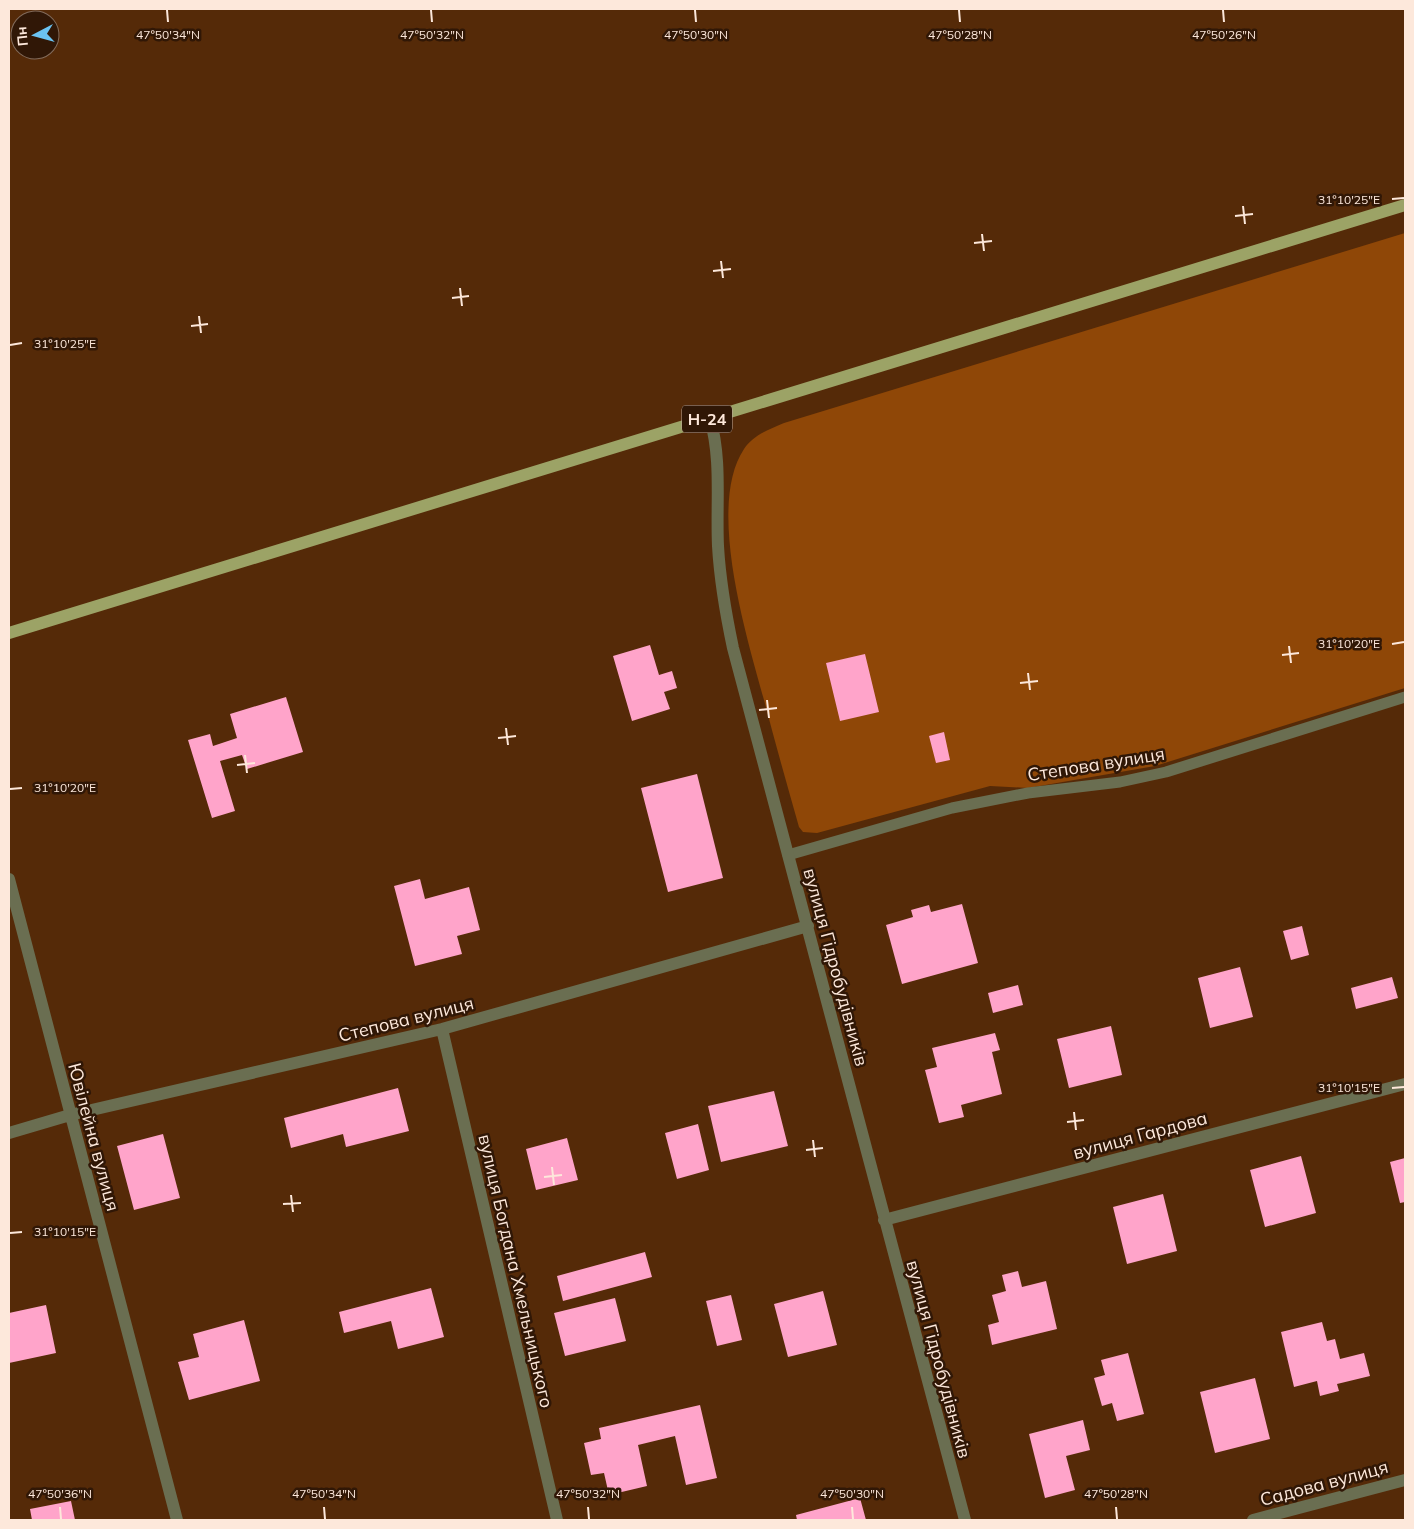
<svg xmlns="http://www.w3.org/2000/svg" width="1414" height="1529" font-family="Mulish,sans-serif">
<rect width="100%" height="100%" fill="#552a08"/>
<path fill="#8f4707" d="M 1405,233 L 1405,688 L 1155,766 L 1028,788 L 990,786 L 817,833 L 803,832 L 799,827 C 787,785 775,742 764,700 C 747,638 706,506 744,449 C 753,435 770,429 784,423 Z"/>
<path fill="#ffa4ca" d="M 650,645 L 659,675 L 672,671 L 677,688 L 664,692 L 670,709 L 632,721 L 613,656 Z
M 865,654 L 879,712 L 840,721 L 826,663 Z
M 286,697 L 303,752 L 247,769 L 242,755 L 220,761 L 235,811 L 212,818 L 188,740 L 210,734 L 213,746 L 237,738 L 230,714 Z
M 944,732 L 950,760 L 936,763 L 929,736 Z
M 697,774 L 723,878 L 668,892 L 641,788 Z
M 420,879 L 425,899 L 469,887 L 480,930 L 457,936 L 462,954 L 415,966 L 394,886 Z
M 962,904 L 978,963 L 902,984 L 886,925 L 913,917 L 911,910 L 929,905 L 931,912 Z
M 1302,926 L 1309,955 L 1291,960 L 1283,931 Z
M 1240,967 L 1253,1017 L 1210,1028 L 1198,978 Z
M 1392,977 L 1398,998 L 1356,1009 L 1351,988 Z
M 1018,985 L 1023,1005 L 993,1013 L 988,993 Z
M 1111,1026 L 1122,1075 L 1069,1088 L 1057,1039 Z
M 995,1033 L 1000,1050 L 992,1052 L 1002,1094 L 961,1105 L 964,1117 L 939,1123 L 925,1070 L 937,1067 L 932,1048 Z
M 398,1088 L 409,1131 L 346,1147 L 343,1134 L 291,1148 L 284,1118 Z
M 774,1091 L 788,1146 L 721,1162 L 708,1106 Z
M 698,1124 L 709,1170 L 677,1179 L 665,1133 Z
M 163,1134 L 180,1198 L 134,1210 L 117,1146 Z
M 567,1138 L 578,1180 L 536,1190 L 526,1149 Z
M 1301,1156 L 1316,1213 L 1265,1227 L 1250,1170 Z
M 1405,1158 L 1405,1202 L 1400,1203 L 1390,1162 Z
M 1163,1194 L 1177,1251 L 1127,1264 L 1113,1207 Z
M 645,1252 L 652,1277 L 563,1301 L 557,1276 Z
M 1018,1271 L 1022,1287 L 1046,1281 L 1057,1329 L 992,1345 L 988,1325 L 999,1322 L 992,1295 L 1006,1291 L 1002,1275 Z
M 431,1288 L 444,1337 L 398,1349 L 391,1321 L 344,1333 L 339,1312 Z
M 823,1291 L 837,1345 L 788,1357 L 774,1304 Z
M 731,1295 L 742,1340 L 717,1346 L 706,1301 Z
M 615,1298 L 626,1341 L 565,1356 L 554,1313 Z
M 46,1305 L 56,1353 L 9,1363 L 9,1313 Z
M 244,1320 L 260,1381 L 189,1400 L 178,1362 L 199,1357 L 193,1334 Z
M 1322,1322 L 1327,1341 L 1335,1339 L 1340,1359 L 1364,1353 L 1370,1376 L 1337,1384 L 1339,1391 L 1320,1396 L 1317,1381 L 1294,1387 L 1281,1332 Z
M 1128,1353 L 1144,1414 L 1117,1421 L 1112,1403 L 1102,1406 L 1094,1378 L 1105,1375 L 1101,1360 Z
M 1255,1378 L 1270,1439 L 1215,1453 L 1200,1392 Z
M 700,1405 L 717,1478 L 686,1485 L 675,1436 L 638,1445 L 647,1486 L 609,1495 L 604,1473 L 591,1475 L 584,1443 L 601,1439 L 599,1428 Z
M 1083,1420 L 1090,1450 L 1066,1456 L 1075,1490 L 1045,1498 L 1029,1434 Z
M 860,1498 L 866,1520 L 797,1520 L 796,1515 Z
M 71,1501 L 75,1520 L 32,1520 L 30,1509 Z"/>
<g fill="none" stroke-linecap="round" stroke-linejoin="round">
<path stroke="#6a6e51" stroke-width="11" d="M 788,855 L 952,808 L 1028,793 L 1120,782 L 1166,772 L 1405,697"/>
<path stroke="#6a6e51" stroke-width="12" d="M 710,418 C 722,461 716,502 718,546 C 720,581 726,615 733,648 L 965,1520
M 9,879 L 177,1520
M 442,1029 L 557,1520
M 9,1133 L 70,1115 L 442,1029 L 808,926
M 884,1220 L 1405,1084
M 1253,1520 L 1405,1480"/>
<path stroke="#9ca366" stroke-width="12" d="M 9,633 L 1405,205"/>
</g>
<path fill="none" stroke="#fde8db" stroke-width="2" d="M 167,10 L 168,22M 431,10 L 432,22M 695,10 L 696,22M 959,10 L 960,22M 1223,10 L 1224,22M 1392,199 L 1404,198M 1243,206 L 1245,224M 1235,216 L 1253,214M 982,234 L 984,251M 974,243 L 992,241M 721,261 L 723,278M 713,271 L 731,269M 460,288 L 462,306M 452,298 L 469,296M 199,316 L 201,333M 191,326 L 208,324M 10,345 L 22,343M 1392,644 L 1404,642M 1289,646 L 1291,663M 1282,655 L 1299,653M 1028,673 L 1030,690M 1020,683 L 1038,681M 767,700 L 769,718M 759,710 L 777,708M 506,728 L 508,745M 498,738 L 516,736M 245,755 L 247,773M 237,765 L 255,763M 10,789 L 22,788M 1392,1088 L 1404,1087M 1074,1112 L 1076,1130M 1067,1122 L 1084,1120M 813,1140 L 815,1157M 806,1150 L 823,1148M 552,1167 L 554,1185M 544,1177 L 562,1175M 291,1195 L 293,1212M 283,1204 L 301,1203M 10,1233 L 22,1232M 60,1507 L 61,1519M 324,1507 L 325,1519M 588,1507 L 589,1519M 852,1507 L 853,1519M 1116,1507 L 1117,1519"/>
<g text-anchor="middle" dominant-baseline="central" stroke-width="5" stroke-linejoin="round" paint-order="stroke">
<rect fill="#301706" stroke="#c0a99b" stroke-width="1" x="682" y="405.5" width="50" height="27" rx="4"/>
<g font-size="16" font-weight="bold" fill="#fde8db">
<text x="707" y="419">Н-24</text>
</g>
<g font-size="18" fill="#fde8db" stroke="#301706">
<text transform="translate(1096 764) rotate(-9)">Степова вулиця</text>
<text transform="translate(836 967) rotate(75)">вулиця Гідробудівників</text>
<text transform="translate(406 1019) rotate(-14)">Степова вулиця</text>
<text transform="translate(1140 1135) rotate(-15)">вулиця Гардова</text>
<text transform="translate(94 1137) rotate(75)">Ювілейна вулиця</text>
<text transform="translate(516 1271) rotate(77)">вулиця Богдана Хмельницького</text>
<text transform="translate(939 1359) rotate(75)">вулиця Гідробудівників</text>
<text transform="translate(1324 1483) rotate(-15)">Садова вулиця</text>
</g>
</g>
<g font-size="12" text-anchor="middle" fill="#fde8db" stroke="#301706" stroke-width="5" stroke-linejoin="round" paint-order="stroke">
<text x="168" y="39">47°50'34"N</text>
<text x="432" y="39">47°50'32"N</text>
<text x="696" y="39">47°50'30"N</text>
<text x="960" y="39">47°50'28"N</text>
<text x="1224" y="39">47°50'26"N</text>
<text x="1349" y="204">31°10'25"E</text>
<text x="65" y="348">31°10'25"E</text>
<text x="1349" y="648">31°10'20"E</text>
<text x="65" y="792">31°10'20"E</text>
<text x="1349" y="1092">31°10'15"E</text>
<text x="65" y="1236">31°10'15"E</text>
<text x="60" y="1498">47°50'36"N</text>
<text x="324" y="1498">47°50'34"N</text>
<text x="588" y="1498">47°50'32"N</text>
<text x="852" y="1498">47°50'30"N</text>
<text x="1116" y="1498">47°50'28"N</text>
</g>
<rect width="1414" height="1529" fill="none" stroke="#fde8db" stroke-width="20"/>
<g transform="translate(35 35) rotate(264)"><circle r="24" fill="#301706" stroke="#826b5b"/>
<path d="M0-4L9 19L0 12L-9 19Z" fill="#6bc3f2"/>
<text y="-8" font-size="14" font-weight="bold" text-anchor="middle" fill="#fde8db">Пн</text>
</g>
</svg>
